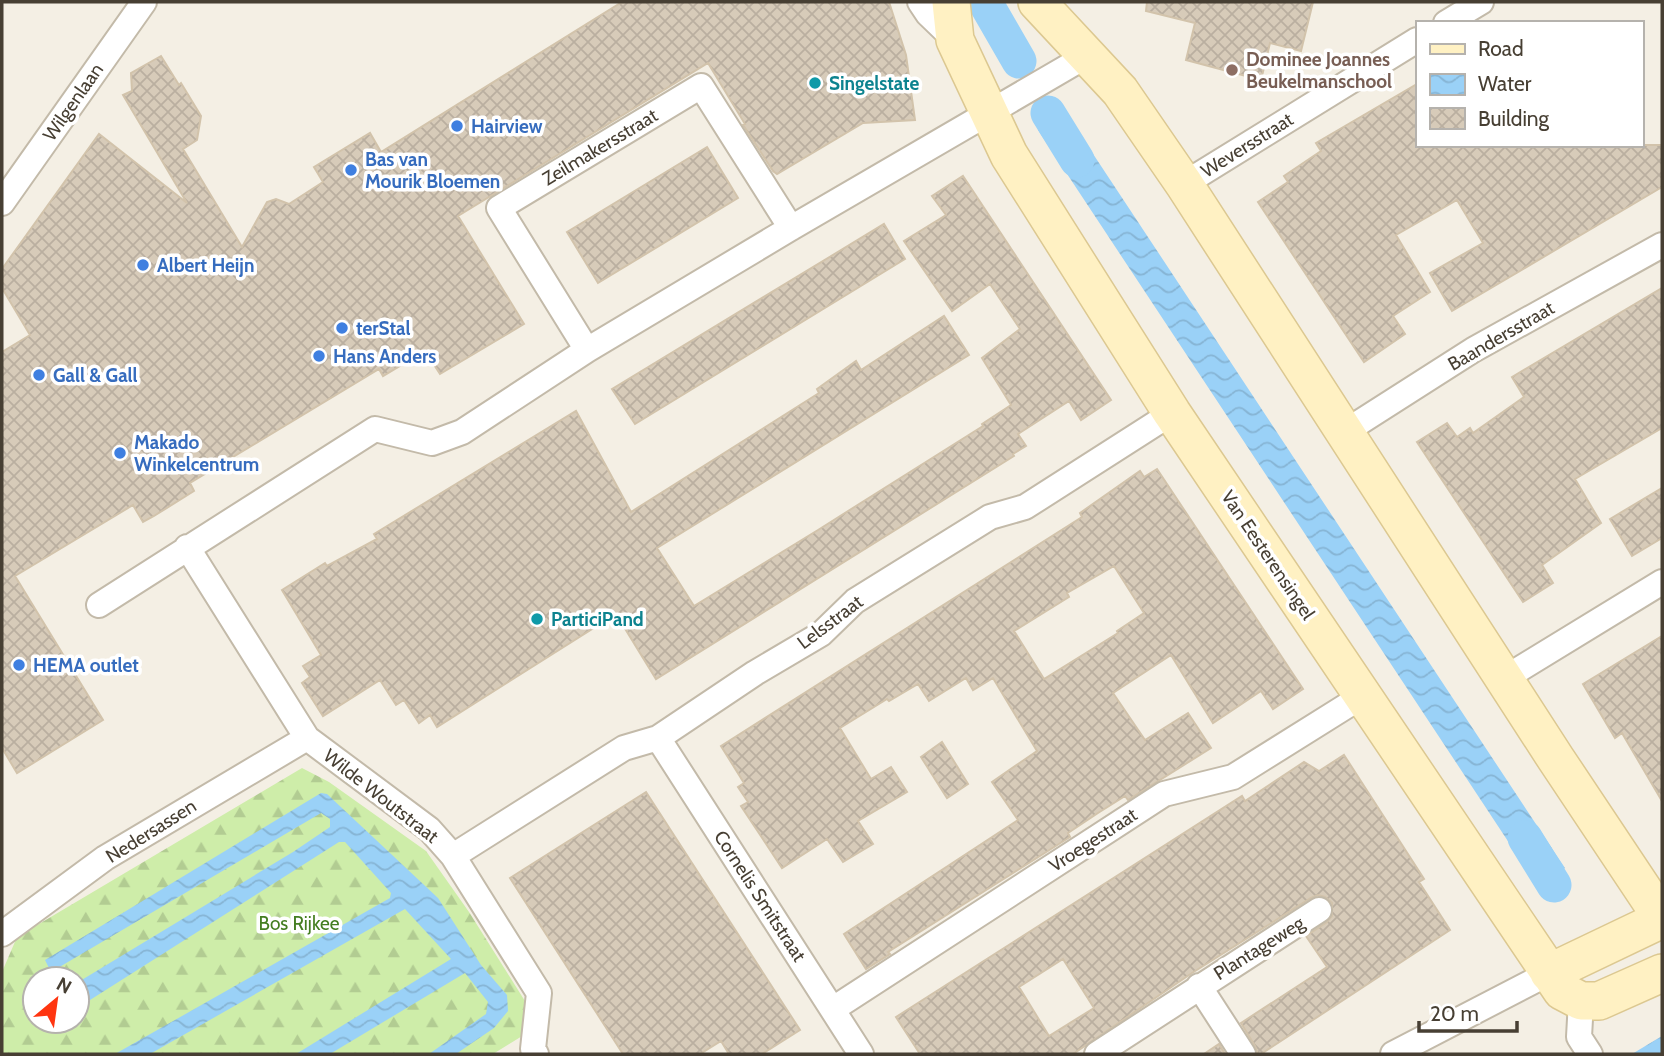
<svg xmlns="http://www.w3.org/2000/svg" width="1664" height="1056" font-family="Cabin,sans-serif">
<defs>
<pattern id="forest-firs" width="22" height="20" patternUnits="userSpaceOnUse" patternTransform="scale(1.75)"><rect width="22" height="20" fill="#ceeda9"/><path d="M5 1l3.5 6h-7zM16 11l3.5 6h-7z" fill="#b2cc92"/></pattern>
<pattern id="water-waves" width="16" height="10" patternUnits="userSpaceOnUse" patternTransform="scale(1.75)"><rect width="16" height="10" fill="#9ad1f7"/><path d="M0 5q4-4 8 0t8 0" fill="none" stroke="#86b4d4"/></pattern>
<pattern id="building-cross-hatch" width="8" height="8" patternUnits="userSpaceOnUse" patternTransform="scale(1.75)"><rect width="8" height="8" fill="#d7cbb9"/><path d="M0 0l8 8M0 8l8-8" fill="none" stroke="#baafa0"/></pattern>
</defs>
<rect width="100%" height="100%" fill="#f4efe4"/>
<path fill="url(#forest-firs)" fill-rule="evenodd" d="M 302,768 L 329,782 L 426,851 L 469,912 L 540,1025 L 493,1054 L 2,1054 L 2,972 L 17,937 ZM 35,979 L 77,979 L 77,1021 L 35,1021 Z"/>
<path fill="url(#water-waves)" d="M 1066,113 L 1565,868 L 1542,882 L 1535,882 L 1038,130 L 1042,123 Z
M 321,793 L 327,794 L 438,898 L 481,965 L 507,995 L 508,1011 L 494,1028 L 456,1054 L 429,1054 L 486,1014 L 488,1002 L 465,973 L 330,1054 L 296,1054 L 451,959 L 405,909 L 150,1054 L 115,1054 L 390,898 L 391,893 L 345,842 L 339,842 L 90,1000 L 77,1001 L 77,986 L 80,981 L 293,852 L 330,827 L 330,819 L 321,813 L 51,972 L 45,960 Z
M 1662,1036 L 1662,1054 L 1632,1054 Z"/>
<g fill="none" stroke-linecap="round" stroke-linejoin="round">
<path stroke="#9ad1f7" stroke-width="35" d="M 985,2 L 1019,61
M 1048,113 L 1077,160
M 1525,838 L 1554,885"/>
</g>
<path fill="url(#building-cross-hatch)" stroke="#d2c3ab" stroke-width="2" fill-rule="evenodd" d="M 622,2 L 889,2 L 906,55 L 915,120 L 863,123 L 777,174 L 773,171 L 743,125 L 745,124 L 708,63 L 458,216 L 524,324 L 440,374 L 425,351 L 383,376 L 379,369 L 190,483 L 194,491 L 154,516 L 143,522 L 133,505 L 15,576 L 103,720 L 17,773 L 2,748 L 2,352 L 30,335 L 2,288 L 2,269 L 99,134 L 187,203 L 123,95 L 132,91 L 131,73 L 161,56 L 179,85 L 181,83 L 201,116 L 197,140 L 183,149 L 242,247 L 267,202 L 276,199 L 289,204 L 323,182 L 314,167 L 370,133 L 381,152 Z
M 1147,2 L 1313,2 L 1301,51 L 1270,43 L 1261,80 L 1186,60 L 1195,23 L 1146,11 Z
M 1417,84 L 1417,145 L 1662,145 L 1662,187 L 1452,311 L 1430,273 L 1483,243 L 1457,200 L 1396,235 L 1430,292 L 1393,316 L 1405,334 L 1364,362 L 1258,202 L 1288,182 L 1284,176 L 1321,151 L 1316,143 Z
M 707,147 L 738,198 L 598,283 L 567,232 Z
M 963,176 L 1111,400 L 1081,420 L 1069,401 L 1018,434 L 1026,446 L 1013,454 L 1014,456 L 656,679 L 616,614 L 437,727 L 430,715 L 419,723 L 404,700 L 396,705 L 380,680 L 323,716 L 302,683 L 310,677 L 303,666 L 321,655 L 282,590 L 325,563 L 327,566 L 377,539 L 374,534 L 576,411 L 631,512 L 819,393 L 817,389 L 856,361 L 861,370 L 944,316 L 969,355 L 657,548 L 694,606 L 818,530 L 983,426 L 982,424 L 1011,405 L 982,358 L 1020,329 L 990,284 L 952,311 L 904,241 L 946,215 L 932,196 Z
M 884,224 L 905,259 L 635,424 L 612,389 Z
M 1662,288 L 1662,428 L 1575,479 L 1601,523 L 1542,565 L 1553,583 L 1523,602 L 1417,442 L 1447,423 L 1457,437 L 1470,428 L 1473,433 L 1524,397 L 1512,377 Z
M 1157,469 L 1303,689 L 1273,709 L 1261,691 L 1213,723 L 1171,655 L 1113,693 L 1145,740 L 1188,713 L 1211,748 L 1128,800 L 1125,796 L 1098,813 L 1068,833 L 1070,837 L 888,952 L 890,954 L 866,969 L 844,934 L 1018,820 L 992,782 L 1037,751 L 993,678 L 973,690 L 966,678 L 929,701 L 918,684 L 889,701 L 887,699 L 840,728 L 871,779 L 891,767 L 907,792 L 858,821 L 873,844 L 843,862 L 827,839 L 782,868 L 741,806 L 748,802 L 738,787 L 744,783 L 721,746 L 1082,517 L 1080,513 L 1140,471 L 1144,477 ZM 1114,566 L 1144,613 L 1117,631 L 1118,633 L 1044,679 L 1014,631 L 1069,597 L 1067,593 Z
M 1662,488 L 1662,538 L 1632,556 L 1610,519 Z
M 1662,636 L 1662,801 L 1622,733 L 1615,738 L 1583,684 Z
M 942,742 L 968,784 L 947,798 L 921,757 Z
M 1344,755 L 1424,879 L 1419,882 L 1450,930 L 1261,1054 L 1258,1054 L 1255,1046 L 1241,1023 L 1327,967 L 1306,936 L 1327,922 L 1332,916 L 1332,903 L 1325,897 L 1318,895 L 1311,898 L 1192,973 L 1073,1054 L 920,1054 L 896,1017 L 1242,796 L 1245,801 L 1304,762 L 1319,771 ZM 1063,959 L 1094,1008 L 1049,1036 L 1019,987 Z
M 646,792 L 800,1030 L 762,1054 L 729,1054 L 721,1041 L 700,1054 L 623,1054 L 510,878 Z
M 1219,1044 L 1225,1054 L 1204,1054 Z"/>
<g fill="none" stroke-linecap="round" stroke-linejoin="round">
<defs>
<path id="street" d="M 920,2 L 928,14 L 955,40
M 1446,23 L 1481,2
M 1184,184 L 1417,40
M 2,203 L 144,2
M 587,350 L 499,208 L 701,86 L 791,228
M 1343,433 L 1473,350 L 1662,245
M 187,547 L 307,738 L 429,829 L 453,856 L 539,993 L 533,1049 L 536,1054
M 99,605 L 375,429 L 432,443 L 462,432 L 587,350 L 791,228 L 1088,55
M 1505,678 L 1662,582
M 658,738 L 861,1054
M 453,856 L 624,748 L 658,738 L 755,673 L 821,634 L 855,601 L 990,517 L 1025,507 L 1172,413
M 2,934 L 105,858 L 307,738
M 1199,986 L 1243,1054
M 1581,1001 L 1579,1037 L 1590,1054
M 833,1009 L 1164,794 L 1233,777 L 1364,695
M 1097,1054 L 1319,910
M 1393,1054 L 1549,973"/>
<path id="secondary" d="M 951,2 L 955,40 L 1009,155 L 1172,413 L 1562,991 L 1581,1001 L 1599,1001 L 1662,973
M 1037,2 L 1120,91 L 1184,184 L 1556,759 L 1662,918
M 1549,973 L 1662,919"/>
</defs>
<use href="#street" stroke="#c3baa9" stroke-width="28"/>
<use href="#secondary" stroke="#dcc891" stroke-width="40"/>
<use href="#street" stroke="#fff" stroke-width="24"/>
<use href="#secondary" stroke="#fff1c3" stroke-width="37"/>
</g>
<circle fill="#8d6e63" stroke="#fff" stroke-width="2.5" cx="1232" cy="70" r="7"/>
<g fill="#0f9aa8" stroke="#fff" stroke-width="2.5">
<circle cx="815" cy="83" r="7"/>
<circle cx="537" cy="619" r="7"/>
</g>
<g fill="#3f7fe0" stroke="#fff" stroke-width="2.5">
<circle cx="457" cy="126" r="7"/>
<circle cx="351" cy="170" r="7"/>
<circle cx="143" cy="265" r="7"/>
<circle cx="342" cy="328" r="7"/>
<circle cx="319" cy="356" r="7"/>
<circle cx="39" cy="375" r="7"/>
<circle cx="120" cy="453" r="7"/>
<circle cx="19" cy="665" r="7"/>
</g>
<g text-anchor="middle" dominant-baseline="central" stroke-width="7" stroke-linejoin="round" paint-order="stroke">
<g font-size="19" font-weight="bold" fill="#785e54" stroke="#fff" text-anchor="start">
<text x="1246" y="59">Dominee Joannes<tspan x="1246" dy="22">Beukelmanschool</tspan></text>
</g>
<g font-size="19" font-weight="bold" fill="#0d838f" stroke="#fff" text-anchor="start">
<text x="829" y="83">Singelstate</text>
<text x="551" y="619">ParticiPand</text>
</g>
<g font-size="19" fill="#473f33" stroke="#fff">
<text transform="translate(73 102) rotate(-55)">Wilgenlaan</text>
<text transform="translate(1247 145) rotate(-32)">Weversstraat</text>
<text transform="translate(600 147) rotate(-31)">Zeilmakersstraat</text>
<text transform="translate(1501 336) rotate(-30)">Baandersstraat</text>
<text transform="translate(1268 555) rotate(56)">Van Eesterensingel</text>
<text transform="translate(830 622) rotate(-37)">Lelsstraat</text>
<text transform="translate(381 796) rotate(38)">Wilde Woutstraat</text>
<text transform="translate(151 831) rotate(-32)">Nedersassen</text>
<text transform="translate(1093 840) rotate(-33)">Vroegestraat</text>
<text transform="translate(760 896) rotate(57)">Cornelis Smitstraat</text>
<text transform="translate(1259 948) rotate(-32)">Plantageweg</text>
</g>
<g font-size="19" font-weight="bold" fill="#366cbe" stroke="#fff" text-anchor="start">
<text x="471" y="126">Hairview</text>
<text x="365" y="159">Bas van<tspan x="365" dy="22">Mourik Bloemen</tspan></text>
<text x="157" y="265">Albert Heijn</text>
<text x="356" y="328">terStal</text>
<text x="333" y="356">Hans Anders</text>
<text x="53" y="375">Gall &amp; Gall</text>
<text x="134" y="442">Makado<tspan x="134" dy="22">Winkelcentrum</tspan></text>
<text x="33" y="665">HEMA outlet</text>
</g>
<g font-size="19" fill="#447e21" stroke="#fff">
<text x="299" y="923">Bos Rijkee</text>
</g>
</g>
<rect width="1664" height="1056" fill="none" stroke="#473f33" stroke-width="7"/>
<rect x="1416" y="21" width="228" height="126" fill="#ffffff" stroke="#b5b2ad" stroke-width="2"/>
<rect x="1430" y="44" width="35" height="10" fill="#fff1c3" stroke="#b5b2ad" stroke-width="2"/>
<text x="1478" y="56" font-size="21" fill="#473f33">Road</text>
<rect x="1430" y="74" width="35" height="21" fill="url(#water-waves)" stroke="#b5b2ad" stroke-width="2"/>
<text x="1478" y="91" font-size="21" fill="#473f33">Water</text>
<rect x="1430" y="108" width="35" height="21" fill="url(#building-cross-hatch)" stroke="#b5b2ad" stroke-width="2"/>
<text x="1478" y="126" font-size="21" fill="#473f33">Building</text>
<g transform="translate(56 1000) rotate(29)"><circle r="33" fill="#ffffff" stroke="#b5b2ad" stroke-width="2"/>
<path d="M0-5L12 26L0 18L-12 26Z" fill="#ff3510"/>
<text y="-10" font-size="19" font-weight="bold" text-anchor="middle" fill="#473f33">N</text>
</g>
<path d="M1419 1021v10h98v-10" fill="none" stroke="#473f33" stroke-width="3.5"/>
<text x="1430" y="1021" font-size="21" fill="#473f33" stroke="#ffffff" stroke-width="5" paint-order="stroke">20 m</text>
</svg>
